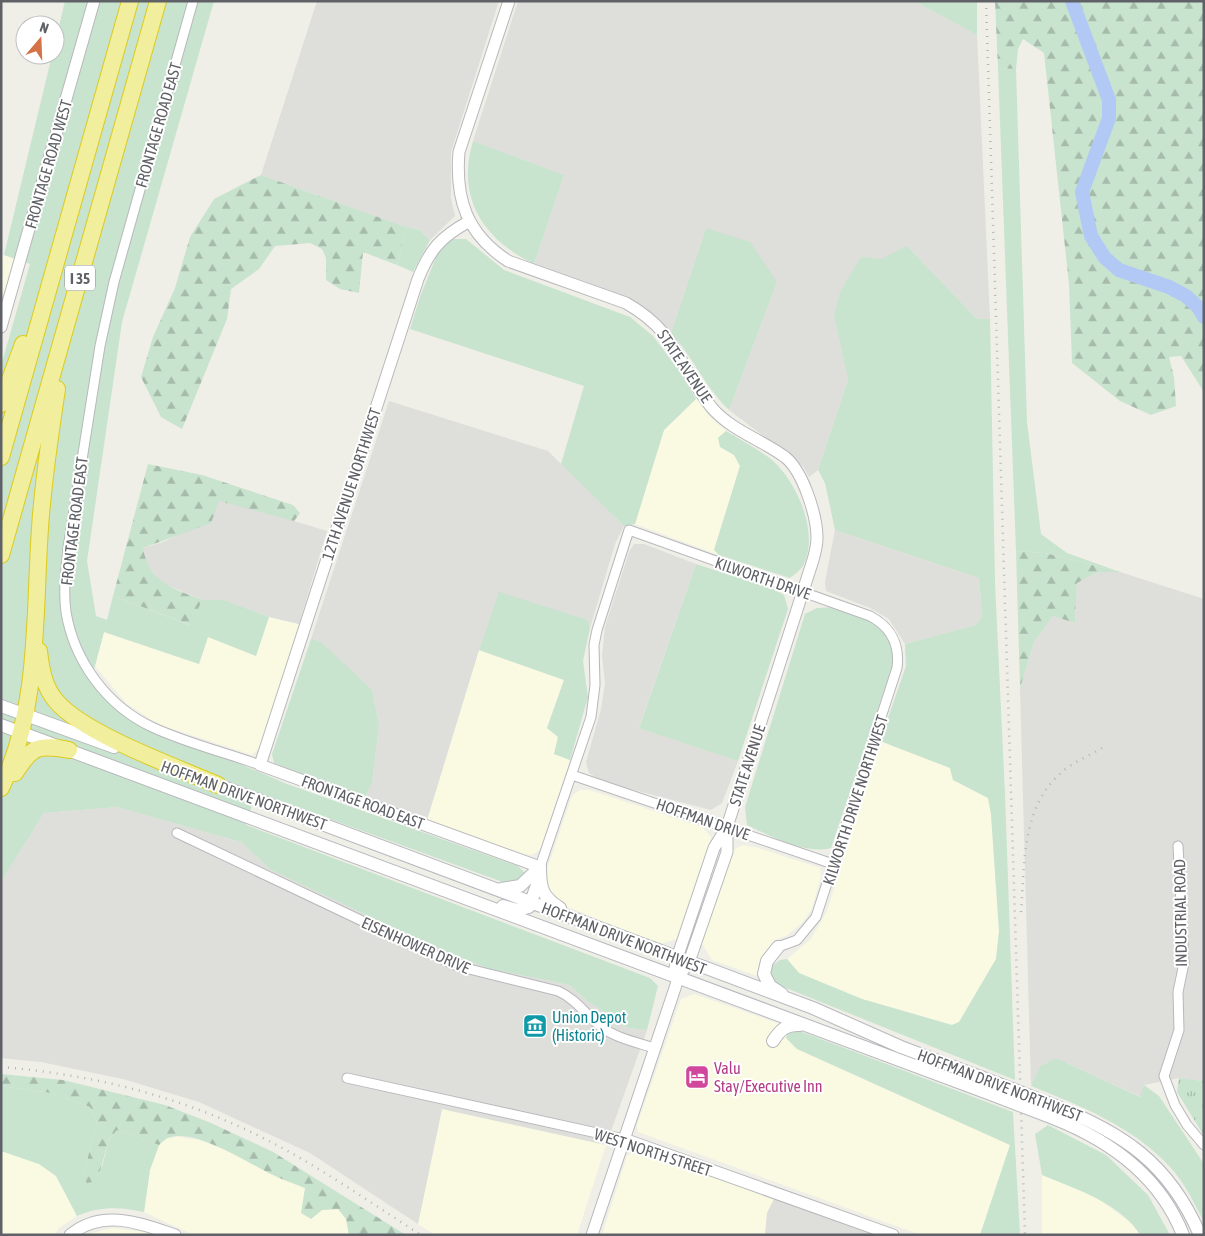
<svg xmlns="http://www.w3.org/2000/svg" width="1205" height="1236" font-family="'Asap Condensed',sans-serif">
<defs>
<pattern id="forest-firs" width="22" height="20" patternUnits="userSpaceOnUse" patternTransform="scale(1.25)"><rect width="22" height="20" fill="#c8e3ce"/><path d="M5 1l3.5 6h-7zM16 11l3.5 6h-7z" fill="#a6bbab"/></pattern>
<pattern id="park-tufts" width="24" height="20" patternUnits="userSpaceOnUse" patternTransform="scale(1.25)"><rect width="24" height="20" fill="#c8e3ce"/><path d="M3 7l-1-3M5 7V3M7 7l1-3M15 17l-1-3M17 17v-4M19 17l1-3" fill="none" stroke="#a6bbab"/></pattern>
</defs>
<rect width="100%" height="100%" fill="#efefe8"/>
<path fill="#fafae2" d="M 1,254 L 15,259 L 1,310 Z
M 696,399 L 708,415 L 726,431 L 718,438 L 720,446 L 734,455 L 740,466 L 714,550 L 719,555 L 635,524 L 664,430 Z
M 269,617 L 299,624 L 261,746 L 252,755 L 158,724 L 126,703 L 95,666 L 104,632 L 199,664 L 208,637 L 256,656 Z
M 479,650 L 564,680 L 547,728 L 558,737 L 554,754 L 570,760 L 540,850 L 532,855 L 516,853 L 427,820 Z
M 880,741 L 950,768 L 953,780 L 988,798 L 991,814 L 999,931 L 996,959 L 959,1023 L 952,1025 L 862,999 L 799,973 L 787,959 L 811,939 L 827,911 Z
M 580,790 L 590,790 L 702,827 L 711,837 L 709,848 L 677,939 L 663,943 L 651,941 L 563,905 L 547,895 L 545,875 L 572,796 Z
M 743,845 L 755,847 L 820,868 L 821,876 L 812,909 L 802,923 L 786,936 L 775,940 L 763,960 L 760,977 L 712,960 L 701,942 L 733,850 Z
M 694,994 L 797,1030 L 786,1038 L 797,1049 L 1010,1145 L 980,1235 L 921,1235 L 638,1132 L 637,1125 L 681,999 Z
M 442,1109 L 606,1145 L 577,1235 L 435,1235 L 418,1224 Z
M 179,1137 L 199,1140 L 241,1156 L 268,1173 L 305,1188 L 311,1219 L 322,1210 L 338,1209 L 346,1219 L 349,1235 L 194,1235 L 144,1212 L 150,1170 L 159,1145 L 167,1138 Z
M 634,1150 L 774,1199 L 767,1213 L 765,1235 L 602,1235 L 627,1156 Z
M 1,1151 L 39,1164 L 56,1176 L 77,1216 L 59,1228 L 54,1235 L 1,1235 Z
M 1042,1175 L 1097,1198 L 1134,1225 L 1140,1235 L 1042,1235 Z
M 112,1228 L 144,1232 L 152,1235 L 85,1235 Z"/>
<path fill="#dededa" d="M 317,1 L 499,1 L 451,152 L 451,199 L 455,216 L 430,240 L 420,230 L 406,227 L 261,175 Z
M 518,1 L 914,1 L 977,35 L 990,319 L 977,319 L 907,246 L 834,316 L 848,380 L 818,470 L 809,477 L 803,466 L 729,410 L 777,282 L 706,228 L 671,333 L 643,307 L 613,292 L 534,264 L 564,175 L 473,141 Z
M 389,401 L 548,451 L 624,526 L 615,544 L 590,628 L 588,620 L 499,593 L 479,650 L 427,820 L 365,797 L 372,783 L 379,725 L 372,690 L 311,639 Z
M 219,501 L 271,514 L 327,531 L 299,624 L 269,617 L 224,600 L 202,600 L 160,582 L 146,563 L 143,548 L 163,542 L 180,534 Z
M 835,530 L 979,578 L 982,617 L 976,625 L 905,644 L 889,619 L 870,608 L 826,591 L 825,582 Z
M 634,544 L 644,544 L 696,564 L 639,727 L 738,761 L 722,803 L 711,810 L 603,782 L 589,773 L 586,762 L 601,709 L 605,683 L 602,656 L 605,627 L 629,552 Z
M 1098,572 L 1120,572 L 1204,599 L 1204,1081 L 1179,1078 L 1144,1085 L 1141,1097 L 1056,1058 L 1040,1066 L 1031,1086 L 1020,688 L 1034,642 L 1053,616 L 1075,623 L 1077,583 Z
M 117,807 L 241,842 L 271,870 L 447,953 L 490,969 L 570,985 L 587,1001 L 628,1028 L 647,1030 L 606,1145 L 442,1109 L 418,1224 L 310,1153 L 199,1102 L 123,1079 L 41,1062 L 1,1058 L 1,882 L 44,813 Z
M 774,1199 L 874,1235 L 765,1235 L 767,1213 Z"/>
<path fill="#c8e3ce" d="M 65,1 L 214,1 L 122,322 L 87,561 L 96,616 L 107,620 L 113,596 L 190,625 L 202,600 L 224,600 L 269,617 L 256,656 L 208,637 L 199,664 L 104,632 L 91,681 L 119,712 L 287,784 L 518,866 L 524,872 L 521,880 L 508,884 L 256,792 L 246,825 L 650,978 L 658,986 L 647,1030 L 628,1028 L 587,1001 L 570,985 L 490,969 L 447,953 L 271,870 L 241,842 L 117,807 L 44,813 L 1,882 L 1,366 L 30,264 L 4,255 L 52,55 L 55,55 L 55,43 Z
M 914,1 L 977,1 L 977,35 Z
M 998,68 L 1016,69 L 1027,422 L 1041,534 L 1067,553 L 1120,572 L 1045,553 L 1016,551 Z
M 473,141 L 564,175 L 534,264 C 483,239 456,198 473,141 Z
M 406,227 L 420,230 L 430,240 L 413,272 L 397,265 Z
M 706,228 L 750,242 L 777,282 L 729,410 C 704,386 694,358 671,333 Z
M 453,239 L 466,239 L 504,270 L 630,317 L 653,336 L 680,372 L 696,399 L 664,430 L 635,524 L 624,526 L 561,464 L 584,386 L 410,329 L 420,297 L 438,252 Z
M 907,246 L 977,319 L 990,319 L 995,583 L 1005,794 L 1015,1080 L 786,988 L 773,981 L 770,967 L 780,960 L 787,959 L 799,973 L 862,999 L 952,1025 L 959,1022 L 996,959 L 999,931 L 991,814 L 988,798 L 953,780 L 950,768 L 880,741 L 906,666 L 905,644 L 976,625 L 982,617 L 979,578 L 835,530 L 825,483 L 818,470 L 848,380 L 834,316 L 840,292 L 861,257 L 881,259 Z
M 726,431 C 741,440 758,449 772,460 C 797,482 819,532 804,564 C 801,570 795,574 790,578 L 719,555 L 714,550 L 740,466 L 734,455 L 720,447 L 718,438 Z
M 696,564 L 773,589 L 784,595 L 788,609 L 738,761 L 639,728 Z
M 499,592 L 588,620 L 590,628 L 583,661 L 588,697 L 570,760 L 554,754 L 558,737 L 547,728 L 564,680 L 479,650 Z
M 836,607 C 868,619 889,623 894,661 L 831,848 C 804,855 771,836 747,825 L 745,807 L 805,614 L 817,608 Z
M 311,639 L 321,642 L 372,690 L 379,725 L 372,783 L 365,797 L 274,763 L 272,754 Z
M 797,1030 L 1013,1112 L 1020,1235 L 980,1235 L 1010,1145 L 797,1049 L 786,1038 L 788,1031 Z
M 1056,1058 L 1140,1097 L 1144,1085 L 1159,1096 L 1204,1164 L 1204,1222 C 1194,1203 1185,1183 1170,1167 C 1132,1126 1081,1106 1031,1086 L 1040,1066 Z
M 1,1086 L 51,1093 L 90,1107 L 97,1122 L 83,1176 L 102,1167 L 109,1139 L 117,1130 L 159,1145 L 150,1170 L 144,1212 C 120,1207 100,1206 77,1216 L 56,1176 L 39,1164 L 1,1151 Z
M 1048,1125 L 1106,1155 L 1148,1195 L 1170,1235 L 1140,1235 C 1122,1204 1074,1188 1042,1175 L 1035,1134 Z"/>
<path fill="url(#forest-firs)" d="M 995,1 L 1204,1 L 1204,392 L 1181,356 L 1169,357 L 1174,377 L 1176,406 L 1151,415 L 1120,401 L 1072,363 L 1069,284 L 1044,53 L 1023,39 L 1018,49 L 1016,69 L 998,68 Z
M 261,175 L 406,227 L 397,265 L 363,252 L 359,293 L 340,289 L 326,280 L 326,258 L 322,249 L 310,243 L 275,246 L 259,269 L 231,289 L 227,319 L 182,429 L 161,417 L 141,377 L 153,337 L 175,288 L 190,237 L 214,199 Z
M 148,464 L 202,475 L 293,505 L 300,513 L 294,521 L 219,501 L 211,523 L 143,548 C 149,583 173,588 202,600 L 191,625 L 113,596 Z
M 1016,551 L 1045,553 L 1120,572 L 1098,572 L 1077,583 L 1075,623 L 1053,616 L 1034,642 L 1020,688 Z
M 1,1074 L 63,1080 L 165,1105 L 211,1123 L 273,1152 L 406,1235 L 349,1235 L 346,1219 L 338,1209 L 322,1210 L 311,1219 L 301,1213 L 305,1188 C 293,1183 280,1179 269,1173 C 246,1162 194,1127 168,1138 C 165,1139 161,1143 159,1145 L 117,1130 L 109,1139 L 97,1181 L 87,1183 L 83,1176 L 97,1122 L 90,1107 L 51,1093 L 1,1086 Z"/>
<path fill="url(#park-tufts)" d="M 1179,1078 L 1204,1081 L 1204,1136 L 1177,1092 Z"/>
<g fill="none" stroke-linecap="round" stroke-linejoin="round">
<path stroke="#b2c9f5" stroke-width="14" d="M 1072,1 L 1109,100 L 1109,118 L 1082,192 L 1091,236 L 1105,258 L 1119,270 L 1169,287 L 1186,296 L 1198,307 L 1204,317"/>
<defs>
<path id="minor" d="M 193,1 L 114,282 L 100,346 L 68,548 C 66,569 63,591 66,612 C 74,661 107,706 152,727 C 186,743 224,752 260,765
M 572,775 L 833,864
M 177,833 L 457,966 L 558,991 C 576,999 585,1014 600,1026 C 615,1038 636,1042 654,1048
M 1178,846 L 1184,963 L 1178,992 L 1179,1030 L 1164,1076 L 1175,1105 L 1187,1125 L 1204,1145
M 540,867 L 591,717 L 595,685 L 594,645 L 597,630 L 629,530 L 870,616 C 891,627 900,645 897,668 L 816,917 L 797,940 L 778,947
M 347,1078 L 624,1139"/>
<path id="tertiary" d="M 509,1 L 459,152 C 455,200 467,234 508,261 L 626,303 C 679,333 678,366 712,408 C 731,430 762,440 785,457 C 803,471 817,516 817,538 C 817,545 815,553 813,560 L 727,827 L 714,848 L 677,958 L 675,968 L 678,978
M 468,222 C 441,237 430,249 418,279 L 260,765 L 540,867
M 1,327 L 94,1
M 624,1139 L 893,1235
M 70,1235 C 102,1208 140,1223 175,1235
M 592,1235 L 675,988 L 678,978 L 689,962 L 727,852 L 727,827"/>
<path id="secondary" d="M 1,706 L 114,747
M 1,725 L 993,1095
M 210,782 L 813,1008 L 901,1047 L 994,1082
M 540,867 C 540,888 542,897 560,908
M 501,889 L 520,886 L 540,867
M 503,906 L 517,910 L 529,907 L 540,877
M 778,947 L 767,961 L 764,974 L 770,986 L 782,994
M 773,1041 C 780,1030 786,1024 800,1025
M 1053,1105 C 1123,1133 1169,1163 1200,1235
M 1053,1118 C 1109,1140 1160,1176 1183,1235"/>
<path id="motorway" d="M 1,404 L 23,344
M 1,457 L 130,1
M 1,555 L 158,1
M 39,651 C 41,669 44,687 56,701 C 84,734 176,767 218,785
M 15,773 C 32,746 38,744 69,750
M 1,788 C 40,708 34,614 40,528 C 43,481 50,435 57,389"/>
</defs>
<use href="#minor" stroke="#b8b8bc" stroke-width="11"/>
<use href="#tertiary" stroke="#b8b8bc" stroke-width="13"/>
<use href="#secondary" stroke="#b6b8bd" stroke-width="14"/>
<use href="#motorway" stroke="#dccb1b" stroke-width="18"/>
<use href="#minor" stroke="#fff" stroke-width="9"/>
<use href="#tertiary" stroke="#fff" stroke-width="11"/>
<use href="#secondary" stroke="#fff" stroke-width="12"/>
<use href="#motorway" stroke="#f1ee9d" stroke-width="16"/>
<path stroke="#b5b5b6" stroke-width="2.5" stroke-dasharray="1 6" stroke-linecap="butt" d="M 986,1 L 1025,1235
M 1021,912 C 1025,863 1021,807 1062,772 C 1073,762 1089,756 1102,748
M 1,1067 C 87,1074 171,1094 249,1131 C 310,1160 365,1199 421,1235"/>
<defs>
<path id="secondary-bridge" d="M 994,1082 L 1053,1105
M 993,1095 L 1053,1118"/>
</defs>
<use href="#secondary-bridge" stroke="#b6b8bd" stroke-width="14" stroke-linecap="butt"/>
<use href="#secondary-bridge" stroke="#fff" stroke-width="12"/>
</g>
<defs>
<symbol id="museum-square" viewBox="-11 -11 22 22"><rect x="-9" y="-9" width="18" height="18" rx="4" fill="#0f9aa8" stroke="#fff"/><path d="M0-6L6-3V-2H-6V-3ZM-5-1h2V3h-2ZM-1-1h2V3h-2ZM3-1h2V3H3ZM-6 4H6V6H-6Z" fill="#fff"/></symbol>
<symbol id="hotel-square" viewBox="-11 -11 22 22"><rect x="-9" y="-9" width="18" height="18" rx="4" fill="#d1479c" stroke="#fff"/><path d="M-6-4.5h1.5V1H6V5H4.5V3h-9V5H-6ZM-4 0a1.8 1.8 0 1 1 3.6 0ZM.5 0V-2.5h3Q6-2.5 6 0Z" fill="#fff"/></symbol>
</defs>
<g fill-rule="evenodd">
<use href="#museum-square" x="521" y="1012" width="28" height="28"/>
<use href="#hotel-square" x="683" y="1063" width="28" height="28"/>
</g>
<g text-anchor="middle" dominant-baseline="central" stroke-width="4" stroke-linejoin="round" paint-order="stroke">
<rect fill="#fff" stroke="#8f9094" stroke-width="1" x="65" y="265.5" width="30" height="25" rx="4"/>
<g font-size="15" font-weight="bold" fill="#5f6166">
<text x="80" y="278">I 35</text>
</g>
<g font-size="16" fill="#5f6166" stroke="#fff">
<text transform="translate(158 125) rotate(-74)">FRONTAGE ROAD EAST</text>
<text transform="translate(48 164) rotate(-74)">FRONTAGE ROAD WEST</text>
<text transform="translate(685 366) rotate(56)">STATE AVENUE</text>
<text transform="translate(351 484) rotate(-72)">12TH AVENUE NORTHWEST</text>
<text transform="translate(74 521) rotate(-83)">FRONTAGE ROAD EAST</text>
<text transform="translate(763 578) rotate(19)">KILWORTH DRIVE</text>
<text transform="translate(747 765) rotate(-72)">STATE AVENUE</text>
<text transform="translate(244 795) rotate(20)">HOFFMAN DRIVE NORTHWEST</text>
<text transform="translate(855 800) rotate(-72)">KILWORTH DRIVE NORTHWEST</text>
<text transform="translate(363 802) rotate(20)">FRONTAGE ROAD EAST</text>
<text transform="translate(703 819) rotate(19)">HOFFMAN DRIVE</text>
<text transform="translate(1180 913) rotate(-91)">INDUSTRIAL ROAD</text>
<text transform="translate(624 938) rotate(21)">HOFFMAN DRIVE NORTHWEST</text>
<text transform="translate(416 945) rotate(24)">EISENHOWER DRIVE</text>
<text transform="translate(1000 1085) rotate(21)">HOFFMAN DRIVE NORTHWEST</text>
<text transform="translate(653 1152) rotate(18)">WEST NORTH STREET</text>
</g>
<g font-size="16" fill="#0d838f" stroke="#fff" text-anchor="start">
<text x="552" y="1017">Union Depot<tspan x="552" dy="18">(Historic)</tspan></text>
</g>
<g font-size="16" fill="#b23c85" stroke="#fff" text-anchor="start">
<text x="714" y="1068">Valu<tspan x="714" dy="18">Stay/Executive Inn</tspan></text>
</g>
</g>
<rect width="1205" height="1236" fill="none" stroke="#5f6166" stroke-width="5"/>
<g transform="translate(40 40) rotate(19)"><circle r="24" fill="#ffffff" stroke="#bfc0c2"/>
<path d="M0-4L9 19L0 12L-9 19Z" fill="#d67247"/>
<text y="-8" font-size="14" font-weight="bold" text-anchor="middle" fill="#5f6166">N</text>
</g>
</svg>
